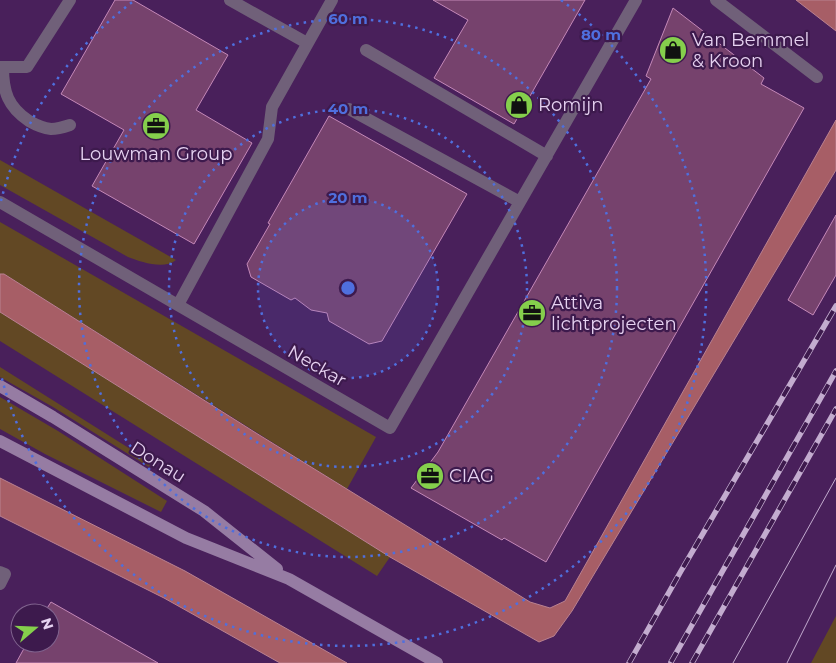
<svg xmlns="http://www.w3.org/2000/svg" width="836" height="663" font-family="Montserrat,sans-serif">
<rect width="100%" height="100%" fill="#3d1a4d"/>
<path fill="#49205b" fill-rule="evenodd" d="M 0,0 L 836,0 L 836,663 L 0,663 ZM 20,613 L 50,613 L 50,643 L 20,643 Z"/>
<path fill="#624824" d="M 0,160 L 176,260 C 164,270 141,262 128,257 L 0,185 Z
M 0,222 L 376,437 L 347,489 L 4,274 L 0,274 Z
M 0,312 L 390,557 L 377,576 L 0,341 Z
M 0,367 L 151,462 L 149,467 L 53,407 L 0,377 Z
M 0,397 L 58,431 L 167,501 L 161,512 L 45,454 L 0,429 Z
M 836,616 L 836,663 L 811,663 Z"/>
<path fill="#a75e66" stroke="#ba8190" d="M 796,0 L 836,0 L 836,31 Z
M 836,120 L 836,170 L 572,611 L 554,636 L 539,642 L 390,557 L 0,312 L 0,274 L 4,274 L 256,433 L 530,602 L 550,608 L 565,601 Z
M 0,478 L 185,571 L 347,663 L 280,663 L 164,598 L 0,516 Z"/>
<path fill="#76426d" stroke="#c488b8" d="M 115,0 L 133,0 L 228,55 L 196,110 L 252,143 L 194,244 L 92,186 L 124,130 L 61,94 Z
M 433,0 L 585,0 L 514,124 L 434,78 L 468,20 Z
M 673,8 L 764,78 L 761,84 L 804,108 L 546,562 L 504,538 L 502,540 L 411,488 L 438,452 L 651,79 L 646,76 Z
M 329,116 L 467,194 L 382,341 L 369,344 L 329,321 L 327,313 L 311,310 L 295,298 L 291,300 L 251,277 L 247,264 L 270,224 L 268,223 Z
M 836,215 L 836,275 L 813,315 L 788,300 Z
M 51,602 L 158,663 L 16,663 L 27,643 L 50,643 L 50,613 L 44,613 Z"/>
<g fill="none" stroke-linecap="round" stroke-linejoin="round">
<path stroke="#706079" stroke-width="12" d="M 230,0 L 307,43
M 716,0 L 817,77
M 366,50 L 547,156
M 0,67 L 27,67 L 70,0
M 3,67 C 3,92 8,107 29,121 C 36,125 42,128 51,129 C 57,129 64,127 70,125
M 349,109 L 520,202
M 0,202 L 390,428 L 636,0
M 178,305 L 268,139 L 272,107 L 332,0
M 0,572 L 5,574 L 0,584"/>
<path stroke="#967ca3" stroke-width="12" d="M 0,386 L 53,417 L 204,511 L 277,569
M 0,441 L 186,538 L 289,579 L 437,663"/>
<path stroke="#c3accf" stroke-width="1" d="M 733,663 L 836,478
M 787,663 L 836,565"/>
<defs>
<path id="rail" d="M 671,662 L 836,371
M 629,663 L 681,571 L 836,306
M 692,663 L 836,409"/>
</defs>
<use href="#rail" stroke="#c3accf" stroke-width="5.5"/>
<use href="#rail" stroke="#3d1a4d" stroke-width="4" stroke-dasharray="11" stroke-linecap="butt"/>
</g>
<circle cx="348" cy="288" r="90" fill="#4f6fde" fill-opacity=".12"/>
<g fill="none" stroke="#4f6fde" stroke-width="2.5" stroke-dasharray="2.5 5">
<circle cx="348" cy="288" r="90"/>
<circle cx="348" cy="288" r="179"/>
<circle cx="348" cy="288" r="269"/>
<path d="M1 201A358 358 0 0 1 135 0M561 0A358 358 0 1 1 1 375"/>
</g>
<defs>
<symbol id="shop-disc" viewBox="-11 -11 22 22"><circle r="9.5" fill="#85cf4c" stroke="#3d1a4d"/><path d="M-5-2.5h2.3a2.7 3.5 0 0 1 5.4 0H5L5.5 6h-11ZM-1.5-2.5h3a1.5 2.3 0 0 0-3 0Z" fill="#111"/></symbol>
<symbol id="office-disc" viewBox="-11 -11 22 22"><circle r="9.5" fill="#85cf4c" stroke="#3d1a4d"/><path d="M-6-3h4V-5.5h4V-3h4V5H-6ZM-1-4.5V-3h2v-1.5ZM-6 0V1H6V0Z" fill="#111"/></symbol>
</defs>
<g fill-rule="evenodd">
<use href="#shop-disc" x="657" y="34" width="32" height="32"/>
<use href="#shop-disc" x="503" y="89" width="32" height="32"/>
<use href="#office-disc" x="140" y="110" width="32" height="32"/>
<use href="#office-disc" x="516" y="297" width="32" height="32"/>
<use href="#office-disc" x="414" y="460" width="32" height="32"/>
</g>
<g text-anchor="middle" dominant-baseline="central" stroke-width="4.5" stroke-linejoin="round" paint-order="stroke">
<g font-size="18" fill="#e6d2f1" stroke="#3d1a4d" text-anchor="start">
<text x="692" y="40">Van Bemmel<tspan x="692" dy="21">&amp; Kroon</tspan></text>
<text x="538" y="105">Romijn</text>
<text x="156" y="154" text-anchor="middle">Louwman Group</text>
<text x="551" y="303">Attiva<tspan x="551" dy="21">lichtprojecten</tspan></text>
<text x="449" y="476">CIAG</text>
</g>
<g font-size="18" fill="#e6d2f1" stroke="#3d1a4d">
<text transform="translate(317 366) rotate(30)">Neckar</text>
<text transform="translate(158 462) rotate(32)">Donau</text>
</g>
</g>
<circle cx="348" cy="288" r="8" fill="#4f6fde" stroke="#3d1a4d" stroke-width="2.5"/>
<g font-size="15" text-anchor="middle" font-weight="bold" fill="#4f6fde" stroke="#3d1a4d" stroke-width="4.5" stroke-linejoin="round" paint-order="stroke">
<text x="348" y="24">60 m</text>
<text x="601" y="40">80 m</text>
<text x="348" y="114">40 m</text>
<text x="348" y="203">20 m</text>
</g>
<g transform="translate(35 628) rotate(71)"><circle r="24" fill="#3d1a4d" stroke="#81648f"/>
<path d="M0-4L9 19L0 12L-9 19Z" fill="#85cf4c"/>
<text y="-8" font-size="14" font-weight="bold" text-anchor="middle" fill="#e6d2f1">N</text>
</g>
</svg>
